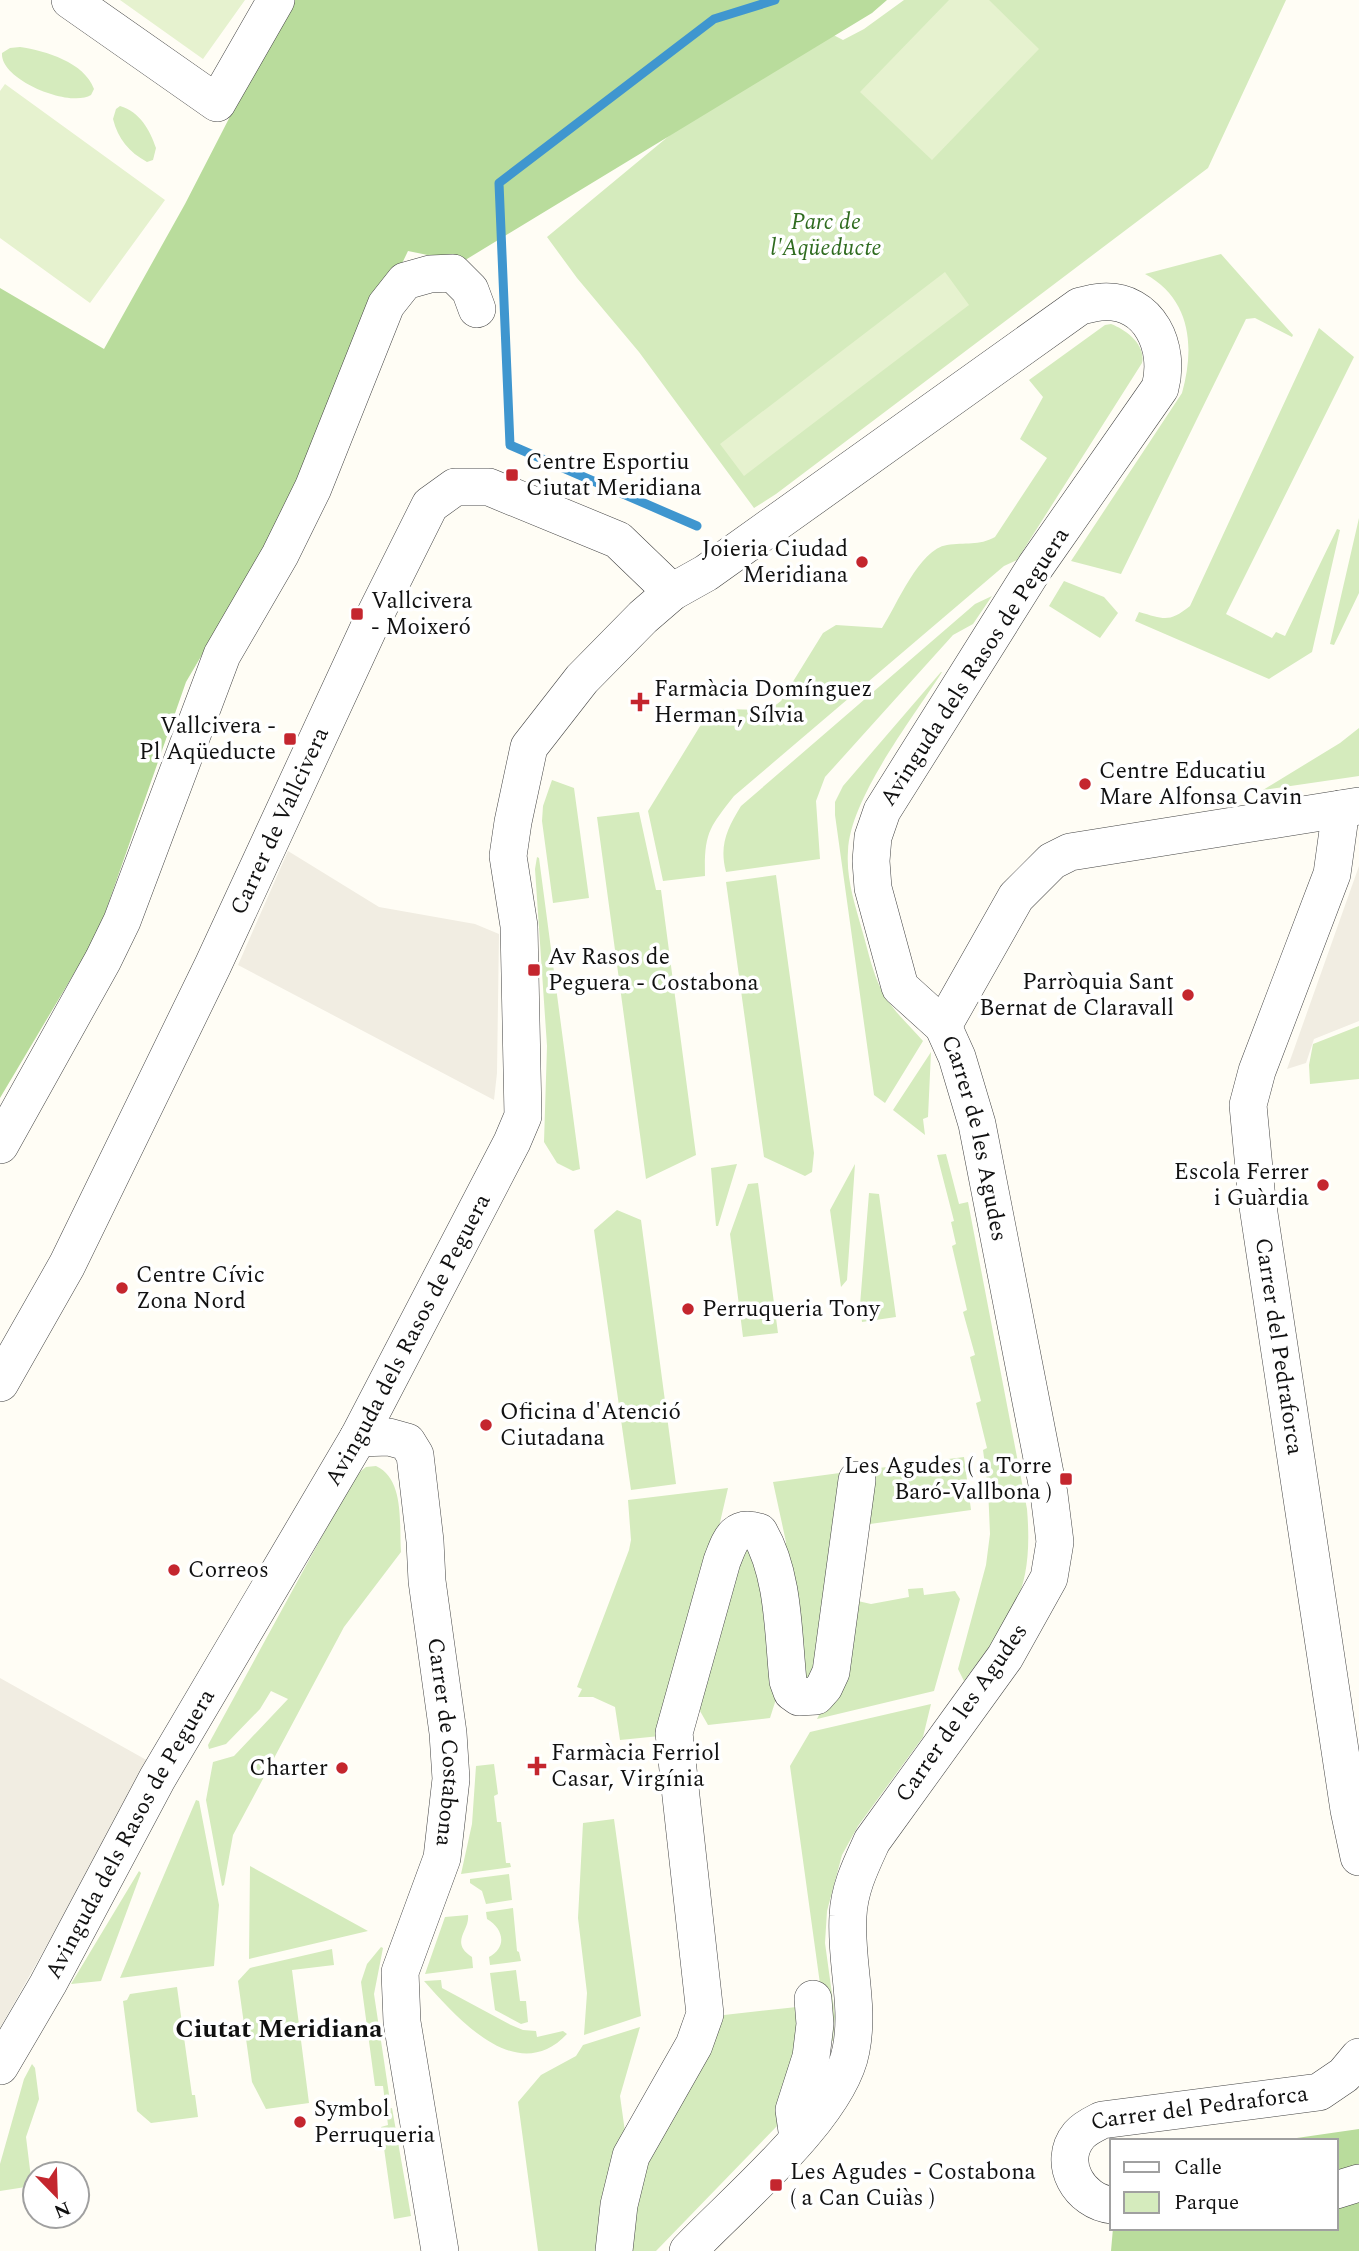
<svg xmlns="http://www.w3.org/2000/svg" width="1359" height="2251" font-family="Spectral,serif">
<rect width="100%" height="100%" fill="#fffdf5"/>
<path fill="#d5ebbd" d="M 904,0 L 1286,0 L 1208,168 L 776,494 L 754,508 L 639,352 L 577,278 L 547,237 L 728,87 L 820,28 L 843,40 L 864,29 Z
M 20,47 C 46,51 84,62 94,89 L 91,95 C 70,108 0,80 2,53 L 10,48 Z
M 120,106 C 140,112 150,130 156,148 L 153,160 L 147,162 C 129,152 118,139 113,119 L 116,109 Z
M 1221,254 L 1293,335 L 1292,337 L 1255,318 L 1246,319 L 1121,574 L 1071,561 L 1182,393 C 1195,347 1191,299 1145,274 Z
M 1111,324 C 1127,330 1146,345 1142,363 L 1017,560 L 1004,566 L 734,796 C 709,828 704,833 705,876 L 663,881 L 648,811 L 705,718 L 723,709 L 763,710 L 773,707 L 781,701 L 823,633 L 836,625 L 882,628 C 897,605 919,549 947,545 C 965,542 979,546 995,537 L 1047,458 L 1020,439 L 1043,397 L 1029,380 L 1105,325 Z
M 1319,328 L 1354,357 L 1226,614 L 1272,638 L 1276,632 L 1285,636 L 1337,529 L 1340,530 L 1312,652 L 1269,679 L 1135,621 L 1139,612 C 1164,619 1169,623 1190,606 Z
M 1359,518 L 1359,593 L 1334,645 L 1330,644 Z
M 1064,581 L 1104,597 L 1118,613 L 1100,638 L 1049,606 Z
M 992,596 L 973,624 L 953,635 L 825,777 L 816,801 L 820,859 L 726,872 C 719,845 727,829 741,806 L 975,604 Z
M 941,672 L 942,672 C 913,718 850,798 848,851 C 846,879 855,904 862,930 C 868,950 872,972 882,991 C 892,1010 909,1025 923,1041 L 885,1103 L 874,1095 L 835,815 L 835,802 L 843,786 Z
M 1359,728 L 1359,776 L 1263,790 L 1340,743 Z
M 552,780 L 574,788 L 589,898 L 553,903 L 542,821 L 543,806 Z
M 639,812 L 656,890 L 661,890 L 696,1155 L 646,1179 L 597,817 Z
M 537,857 L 539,858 L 580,1169 L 573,1171 L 557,1163 L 544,1142 L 547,1046 L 535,869 Z
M 776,875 L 814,1153 L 812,1172 L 805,1176 L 764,1157 L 726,882 Z
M 1359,1026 L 1359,1079 L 1310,1084 L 1309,1065 L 1313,1044 Z
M 931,1052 L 928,1117 L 923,1119 L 925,1135 L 893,1110 Z
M 946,1154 L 959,1204 L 968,1202 L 1027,1509 C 1034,1593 1012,1617 964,1681 L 958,1669 L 986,1565 L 990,1534 L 988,1487 L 983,1450 L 987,1448 L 976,1403 L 981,1401 L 970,1357 L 975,1355 L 963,1312 L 967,1310 L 952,1246 L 956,1244 L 951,1222 L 954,1221 L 937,1155 Z
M 737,1164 L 718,1226 L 716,1226 L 711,1168 Z
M 855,1164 L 847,1280 L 841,1287 L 830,1210 Z
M 758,1183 L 778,1333 L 743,1337 L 730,1234 L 748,1184 Z
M 869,1193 L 879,1194 L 896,1317 L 862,1322 L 860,1305 Z
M 617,1210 L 641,1220 L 676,1484 L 631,1490 L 594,1230 Z
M 964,1457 L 971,1510 L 870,1524 L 861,1532 L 865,1498 L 879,1468 Z
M 376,1466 C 405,1479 399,1525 401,1552 L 344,1627 L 233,1835 L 224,1885 L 222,1886 L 206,1800 L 213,1762 L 234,1756 L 288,1699 L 271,1691 L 260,1709 L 226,1744 L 209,1749 L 208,1745 L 355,1476 L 366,1467 Z
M 847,1472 L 815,1678 L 804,1679 L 781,1553 L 786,1542 L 773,1482 Z
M 728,1488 L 699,1613 L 660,1736 L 620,1740 L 615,1707 L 593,1697 L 578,1697 L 582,1689 L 577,1687 L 629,1550 L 631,1540 L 628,1500 Z
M 753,1539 L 777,1696 L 770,1718 L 708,1725 L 696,1704 L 741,1548 Z
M 923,1588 L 924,1595 L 955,1591 L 960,1599 L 934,1691 L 817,1719 L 832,1690 L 849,1599 L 871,1604 L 909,1597 L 908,1589 Z
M 931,1704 L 923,1737 L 858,1826 L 842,1855 L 827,1911 L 825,1943 L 835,2016 L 833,2041 L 828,2042 L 790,1766 L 810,1732 Z
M 494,1764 L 498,1794 L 494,1796 L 497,1822 L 501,1822 L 506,1863 L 510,1863 L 511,1867 L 461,1874 L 472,1824 L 476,1766 Z
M 196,1800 L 199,1801 L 219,1905 L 214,1966 L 120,1978 Z
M 614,1819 L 641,2016 L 584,2035 L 587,1993 L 578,1918 L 583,1823 Z
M 250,1866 L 368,1931 L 249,1959 Z
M 139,1871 L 141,1873 L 101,1981 L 71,1984 Z
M 509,1874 L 512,1900 L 486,1904 L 482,1891 L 470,1883 L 470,1879 Z
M 513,1908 L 517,1951 L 519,1952 L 521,1961 L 490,1965 L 489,1957 C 508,1947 503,1928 487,1919 L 486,1912 Z
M 468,1915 C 470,1931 449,1942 472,1957 L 473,1968 L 425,1974 L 445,1917 Z
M 381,1947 L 383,1948 L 374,1994 L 390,2101 L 385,2102 L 383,2086 L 375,2086 L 361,1982 L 367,1964 Z
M 332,1949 L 334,1965 L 292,1970 L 309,2103 L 266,2109 L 252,2082 L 238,1981 L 250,1968 Z
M 516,1970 L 520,2001 L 526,2001 L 528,2022 L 521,2024 L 495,2010 L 490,1973 Z
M 441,1980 L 442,1988 L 511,2025 L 523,2030 L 536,2031 L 537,2037 L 563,2031 L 567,2034 C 517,2087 458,2019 424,1981 Z
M 177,1987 L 192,2095 L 195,2095 L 198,2117 L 151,2123 L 137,2111 L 123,2001 L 127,2000 L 130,1994 Z
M 806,2006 L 778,2125 L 656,2251 L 623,2251 L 628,2204 L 718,2018 L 724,2015 Z
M 640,2027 L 620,2096 L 627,2146 L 605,2251 L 538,2251 L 518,2102 L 541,2075 L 576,2056 L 583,2045 Z
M 32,2064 L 35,2068 L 39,2099 L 26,2137 L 32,2186 L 0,2191 L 0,2164 L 24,2079 Z
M 392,2108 L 411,2216 L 394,2219 L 381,2127 L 388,2125 L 386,2109 Z"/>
<path fill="#b9dc9c" d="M 290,0 L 887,0 L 872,13 L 462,262 L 408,251 L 268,542 L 186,682 L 98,933 L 0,1098 L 0,288 L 104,349 L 185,204 Z
M 1359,2129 L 1359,2251 L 1111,2251 L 1113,2228 L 1336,2228 L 1336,2141 L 1276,2141 Z"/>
<path fill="#e6f2cf" d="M 120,0 L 245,0 L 203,59 Z
M 949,0 L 989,0 L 1039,49 L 932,160 L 860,92 Z
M 5,84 L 165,200 L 90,303 L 0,238 L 0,91 Z
M 945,272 L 969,305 L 744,476 L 720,444 Z"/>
<path fill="#f1ede2" d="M 288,851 L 379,907 L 475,924 L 499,934 L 497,1073 L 494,1100 L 238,965 Z
M 1359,866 L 1359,1021 L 1314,1039 L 1306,1063 L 1287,1069 Z
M 0,1678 L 150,1762 L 0,2028 Z"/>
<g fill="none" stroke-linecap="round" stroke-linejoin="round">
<path stroke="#3f96cf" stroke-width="9" d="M 697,526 L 510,445 L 499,183 L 714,19 L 775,0"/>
<defs>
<g id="minor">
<path d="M 70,0 L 217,103 L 276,0"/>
<path id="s1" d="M 1341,809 L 1332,874 L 1257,1071 L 1248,1105 L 1257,1200 L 1349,1810 L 1359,1857"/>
<path d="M 943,1026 L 1016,897 L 1052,861 L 1070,852 L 1359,806"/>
<path d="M 0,1145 L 103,960 L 122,921 L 222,655 L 280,555 L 313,488 L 386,305 L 405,281 L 430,274 L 453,273 L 470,290 L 477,309"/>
<path id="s2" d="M 0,1383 L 67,1265 L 213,965 L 372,621 L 430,505 L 455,487 L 489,487 L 618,540 L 672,592"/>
<path id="s3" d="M 358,1438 L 389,1437 L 407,1442 L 415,1455 L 425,1541 L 427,1581 L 448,1733 L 451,1779 L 442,1858 L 400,1972 L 402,2022 L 440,2251"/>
<path id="s4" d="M 0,2066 L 48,1984 L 157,1779 L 358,1438 L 512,1142 L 523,1116 L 519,926 L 508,856 L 513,822 L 529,747 L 582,679 L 643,617 L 672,592 L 706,573 L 1080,306 C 1087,305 1095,302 1102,302 C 1150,299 1171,348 1160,388 L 1035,567 L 882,811 L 873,837 L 871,861 L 873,888 L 900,987 L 943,1026 L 957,1057 L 977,1124 L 1049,1494 L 1055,1542 L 1049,1578 L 1005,1657 L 872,1841 C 861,1865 849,1889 848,1916 C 845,1961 860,2005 851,2050 C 839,2116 734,2202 688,2251"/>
<path d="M 798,2138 L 794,2110 L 811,2057 L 815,2024 L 813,1999"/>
<path d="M 1336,2190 L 1359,2183"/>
<path id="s5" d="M 1112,2205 C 1080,2202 1056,2163 1079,2135 C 1085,2128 1094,2124 1102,2120 L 1319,2092 L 1344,2075 L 1359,2057"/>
<path d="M 614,2251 L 619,2205 L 631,2156 L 694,2045 L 705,2014 L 674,1733 L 722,1561 C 730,1541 734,1524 759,1532 C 784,1574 783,1633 788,1681 L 792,1692 L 799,1697 L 816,1696 L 824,1687 L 831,1672 L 857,1480"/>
</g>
</defs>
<use href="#minor" stroke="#444" stroke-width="38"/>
<use href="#minor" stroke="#fff" stroke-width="37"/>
</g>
<g fill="#c4262e" stroke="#fff" stroke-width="2.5">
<rect x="505" y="468" width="14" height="14" rx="3.5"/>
<circle cx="862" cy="562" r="7"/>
<rect x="350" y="607" width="14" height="14" rx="3.5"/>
<path d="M636.5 691.5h7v7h7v7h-7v7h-7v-7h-7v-7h7z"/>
<rect x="283" y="732" width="14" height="14" rx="3.5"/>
<circle cx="1085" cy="784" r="7"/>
<rect x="527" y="963" width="14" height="14" rx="3.5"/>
<circle cx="1188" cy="995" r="7"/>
<circle cx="1323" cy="1185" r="7"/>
<circle cx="122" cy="1288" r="7"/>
<circle cx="688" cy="1309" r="7"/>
<circle cx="486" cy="1425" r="7"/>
<rect x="1059" y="1472" width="14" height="14" rx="3.5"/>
<circle cx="174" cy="1570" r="7"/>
<path d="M533.5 1755.5h7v7h7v7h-7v7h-7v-7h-7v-7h7z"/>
<circle cx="342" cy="1768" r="7"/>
<circle cx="300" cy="2122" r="7"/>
<rect x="769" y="2178" width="14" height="14" rx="3.5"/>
</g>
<g text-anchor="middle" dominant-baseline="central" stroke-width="7" stroke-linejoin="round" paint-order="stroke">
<g font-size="23" font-style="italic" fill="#2f6b1f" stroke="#fff">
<text x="826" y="222">Parc de<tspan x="826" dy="26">l'Aqüeducte</tspan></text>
</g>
<g font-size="23" fill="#111" stroke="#fff" text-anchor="start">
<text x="526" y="462">Centre Esportiu<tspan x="526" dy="26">Ciutat Meridiana</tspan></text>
<text x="848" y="549" text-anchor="end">Joieria Ciudad<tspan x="848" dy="26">Meridiana</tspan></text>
<text x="371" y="601">Vallcivera<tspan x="371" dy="26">- Moixeró</tspan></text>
<text x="654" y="689">Farmàcia Domínguez<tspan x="654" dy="26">Herman, Sílvia</tspan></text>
<text x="276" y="726" text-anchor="end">Vallcivera -<tspan x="276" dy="26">Pl Aqüeducte</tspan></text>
<text x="1099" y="771">Centre Educatiu<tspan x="1099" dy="26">Mare Alfonsa Cavin</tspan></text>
<text x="548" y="957">Av Rasos de<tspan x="548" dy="26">Peguera - Costabona</tspan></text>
<text x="1174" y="982" text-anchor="end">Parròquia Sant<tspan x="1174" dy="26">Bernat de Claravall</tspan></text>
<text x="1309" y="1172" text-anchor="end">Escola Ferrer<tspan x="1309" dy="26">i Guàrdia</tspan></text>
<text x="136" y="1275">Centre Cívic<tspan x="136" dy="26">Zona Nord</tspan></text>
<text x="702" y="1309">Perruqueria Tony</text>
<text x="500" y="1412">Oficina d'Atenció<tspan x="500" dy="26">Ciutadana</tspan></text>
<text x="1052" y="1466" text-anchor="end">Les Agudes ( a Torre<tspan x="1052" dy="26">Baró-Vallbona )</tspan></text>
<text x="188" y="1570">Correos</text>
<text x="551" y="1753">Farmàcia Ferriol<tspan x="551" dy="26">Casar, Virgínia</tspan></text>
<text x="328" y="1768" text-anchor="end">Charter</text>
<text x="314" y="2109">Symbol<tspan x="314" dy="26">Perruqueria</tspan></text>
<text x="790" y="2172">Les Agudes - Costabona<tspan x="790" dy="26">( a Can Cuiàs )</tspan></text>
</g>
<g font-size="23" fill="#111" stroke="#fff">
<text transform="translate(975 667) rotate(-57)">Avinguda dels Rasos de Peguera</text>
<text stroke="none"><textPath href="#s2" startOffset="628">Carrer de Vallcivera</textPath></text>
<text stroke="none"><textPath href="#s4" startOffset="3174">Carrer de les Agudes</textPath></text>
<text stroke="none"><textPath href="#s4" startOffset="833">Avinguda dels Rasos de Peguera</textPath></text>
<text stroke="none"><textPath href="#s1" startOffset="555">Carrer del Pedraforca</textPath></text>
<text transform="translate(962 1713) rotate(-55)">Carrer de les Agudes</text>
<text stroke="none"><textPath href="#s3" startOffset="354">Carrer de Costabona</textPath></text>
<text stroke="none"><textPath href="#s4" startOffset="266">Avinguda dels Rasos de Peguera</textPath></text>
<text stroke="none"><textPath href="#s5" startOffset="220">Carrer del Pedraforca</textPath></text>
</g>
<g font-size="26" font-weight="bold" fill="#111" stroke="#fff">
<text x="279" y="2029">Ciutat Meridiana</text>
</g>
</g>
<rect x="1110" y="2139" width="228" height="91" fill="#ffffff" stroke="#a0a0a0" stroke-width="2"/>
<rect x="1124" y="2162" width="35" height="10" fill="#ffffff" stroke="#a0a0a0" stroke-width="2"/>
<text x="1174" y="2174" font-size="21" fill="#111111">Calle</text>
<rect x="1124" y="2192" width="35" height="21" fill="#d5ebbd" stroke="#a0a0a0" stroke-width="2"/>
<text x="1174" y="2209" font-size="21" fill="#111111">Parque</text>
<g transform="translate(56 2195) rotate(157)"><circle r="33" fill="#ffffff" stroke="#a0a0a0" stroke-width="2"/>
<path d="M0-5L12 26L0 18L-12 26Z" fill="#c4262e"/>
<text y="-10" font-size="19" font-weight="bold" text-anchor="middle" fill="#111111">N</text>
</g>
</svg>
